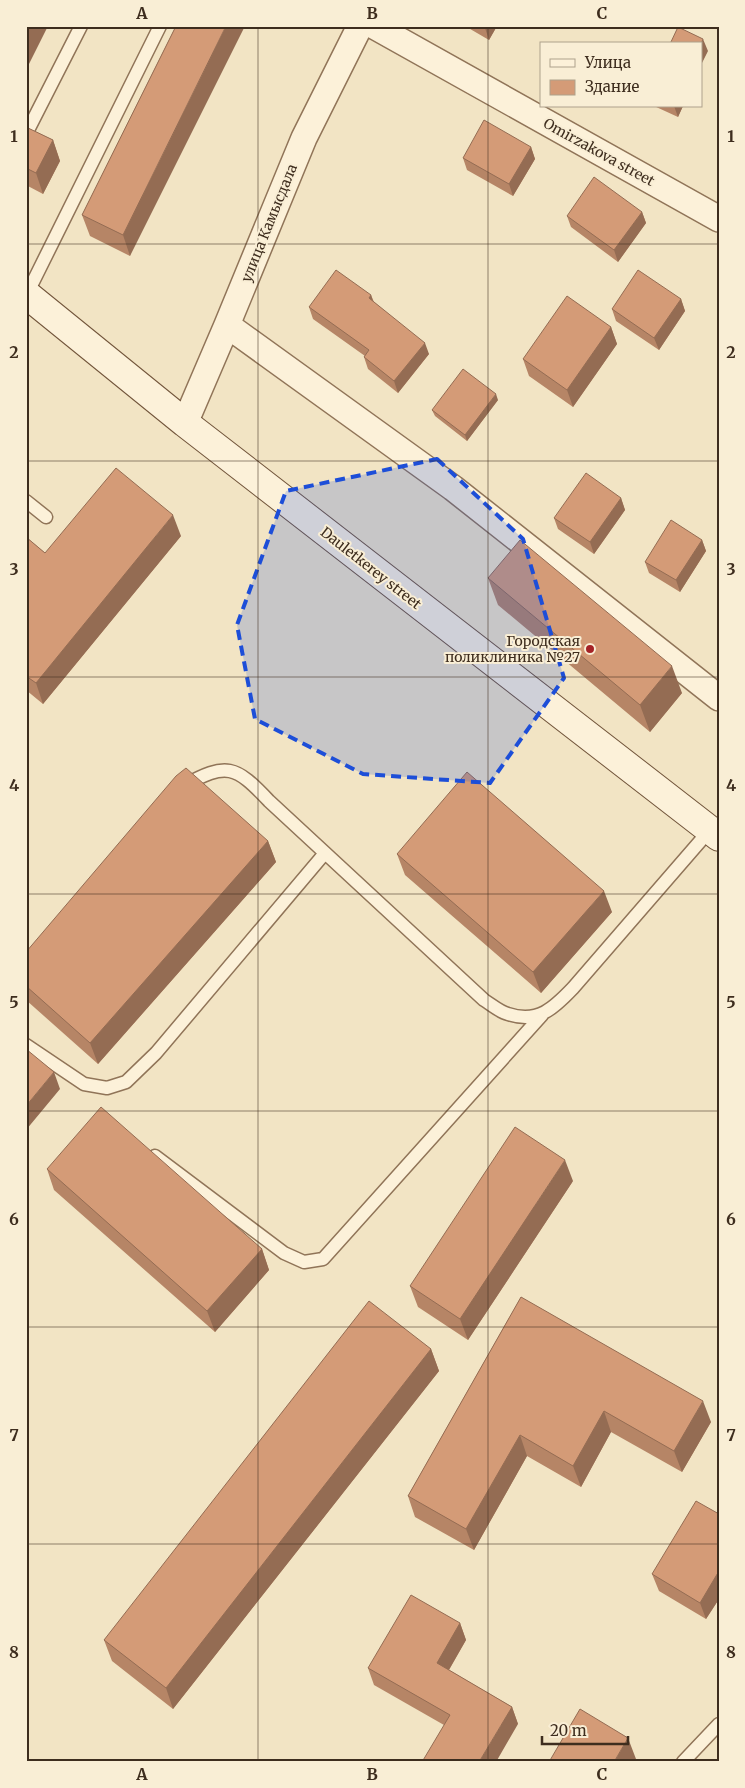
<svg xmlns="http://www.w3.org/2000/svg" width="745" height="1788" font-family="Merriweather,serif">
<rect width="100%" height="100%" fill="#f2e4c4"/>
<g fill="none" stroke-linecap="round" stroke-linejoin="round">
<defs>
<path id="lane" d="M 26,134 L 81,26
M 27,294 L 160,26
M 26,501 L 46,517
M 183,786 C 227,762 235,765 269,801 L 484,1000 C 492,1005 500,1012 508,1014 C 538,1024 554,1008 573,988 L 709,831
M 26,1045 L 84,1084 L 107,1088 L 126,1082 L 156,1053 L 325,853
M 155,1156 L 284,1253 L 304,1262 L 323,1259 L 542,1015
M 683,1762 L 719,1724"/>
<path id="street" d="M 374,26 L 719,219
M 227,325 L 453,488 L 719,698
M 185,423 L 227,325 L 304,138 L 360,26"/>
<path id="secondary" d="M 26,294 L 185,423 L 719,837"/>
</defs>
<use href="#lane" stroke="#907458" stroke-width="15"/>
<use href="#street" stroke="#907458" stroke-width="28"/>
<use href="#secondary" stroke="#72553b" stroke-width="30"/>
<use href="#lane" stroke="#fcf1d9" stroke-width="12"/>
<use href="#street" stroke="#fcf1d9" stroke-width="25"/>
<use href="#secondary" stroke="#fcf1d9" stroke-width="28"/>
</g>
<path fill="#b68566" d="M 176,26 L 130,256 L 90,236 L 82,215 Z
M 465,26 L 497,26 L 489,40 Z
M 654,106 L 683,106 L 678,117 Z
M 26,127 L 53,140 L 60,161 L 43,194 L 26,185 Z
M 531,147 L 535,159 L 513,196 L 467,170 L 463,158 Z
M 642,212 L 646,223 L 618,262 L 571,227 L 567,216 Z
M 371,295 L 374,302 L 429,354 L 398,393 L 368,369 L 364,357 L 365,356 L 313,319 L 309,307 Z
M 681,299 L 685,311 L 659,350 L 616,321 L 612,309 Z
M 611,327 L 617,344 L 573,407 L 529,376 L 523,359 Z
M 498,400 L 467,441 L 435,416 L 432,410 Z
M 621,498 L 625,510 L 594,554 L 558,529 L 554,518 Z
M 181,536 L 43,704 L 26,690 L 26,537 L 45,553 Z
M 702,540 L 706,551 L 680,592 L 649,573 L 645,562 Z
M 488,578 L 682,693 L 650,732 L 498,605 Z
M 268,841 L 276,862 L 98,1064 L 26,1000 L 26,952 Z
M 397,854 L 612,912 L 541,993 L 405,875 Z
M 47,1169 L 262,1249 L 269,1270 L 215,1332 L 54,1190 Z
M 573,1181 L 468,1340 L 418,1307 L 410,1286 Z
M 521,1297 L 711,1422 L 682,1472 L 611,1432 L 581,1487 L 527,1456 L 474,1550 L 415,1517 L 408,1496 Z
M 431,1349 L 439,1371 L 173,1709 L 112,1661 L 104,1640 Z
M 719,1514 L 719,1599 L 706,1619 L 659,1591 L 652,1574 Z
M 460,1623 L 466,1640 L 449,1670 L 512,1707 L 518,1724 L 444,1725 L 374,1685 L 368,1668 Z"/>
<path fill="#946c53" d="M 30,26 L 48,26 L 26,70 L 26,35 Z
M 226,26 L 245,26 L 130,256 L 123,235 Z
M 486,26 L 497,26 L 489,40 L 485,28 Z
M 703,39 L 708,51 L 701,65 L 701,44 Z
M 674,106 L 683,106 L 678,117 Z
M 53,140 L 60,161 L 43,194 L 36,173 Z
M 531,147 L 535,159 L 513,196 L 509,184 Z
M 642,212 L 646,223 L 618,262 L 614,250 Z
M 371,295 L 375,307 L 369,298 Z
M 681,299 L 685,311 L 659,350 L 654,338 Z
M 611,327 L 617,344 L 573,407 L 567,390 Z
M 425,343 L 429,354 L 398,393 L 394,381 Z
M 496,394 L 498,400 L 467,441 L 465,435 Z
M 621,498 L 625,510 L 594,554 L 590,542 Z
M 173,515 L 181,536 L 43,704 L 36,683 Z
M 702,540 L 706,551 L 680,592 L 676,580 Z
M 672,666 L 682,693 L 650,732 L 640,705 Z
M 268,841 L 276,862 L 98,1064 L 90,1043 Z
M 604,891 L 612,912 L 541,993 L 533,972 Z
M 54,1072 L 60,1089 L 26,1130 L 26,1106 Z
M 565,1160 L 573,1181 L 468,1340 L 460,1319 Z
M 262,1249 L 269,1270 L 215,1332 L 207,1311 Z
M 431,1349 L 439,1371 L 173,1709 L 166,1688 Z
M 703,1401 L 711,1422 L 682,1472 L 674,1451 Z
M 604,1411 L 611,1432 L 581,1487 L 573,1466 Z
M 520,1435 L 527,1456 L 474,1550 L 466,1529 Z
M 719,1571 L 719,1599 L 706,1619 L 700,1603 Z
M 460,1623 L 466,1640 L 443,1680 L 437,1663 Z
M 512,1707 L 518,1724 L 496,1762 L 479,1762 Z
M 628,1738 L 636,1759 L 634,1762 L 614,1762 Z"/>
<path fill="#d49b77" stroke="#946c53" d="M 26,26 L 30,26 L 26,35 Z
M 176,26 L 226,26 L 123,235 L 82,215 Z
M 678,27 L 703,39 L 701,44 L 670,44 Z
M 484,120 L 531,147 L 509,184 L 463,158 Z
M 26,127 L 53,140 L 36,173 L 26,168 Z
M 594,177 L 642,212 L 614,250 L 567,216 Z
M 336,270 L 371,295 L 369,298 L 425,343 L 394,381 L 364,357 L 369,350 L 309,307 Z
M 638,270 L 681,299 L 654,338 L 612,309 Z
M 567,296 L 611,327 L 567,390 L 523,359 Z
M 463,369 L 496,394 L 465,435 L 432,410 Z
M 116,468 L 173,515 L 36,683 L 26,676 L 26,537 L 45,553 Z
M 586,473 L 621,498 L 590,542 L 554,518 Z
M 671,520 L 702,540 L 676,580 L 645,562 Z
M 520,540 L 672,666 L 640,705 L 488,578 Z
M 186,768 L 268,841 L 90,1043 L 26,986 L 26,952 L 176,776 Z
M 467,772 L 604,891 L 533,972 L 397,854 Z
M 26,1049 L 54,1072 L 26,1106 Z
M 101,1107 L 262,1249 L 207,1311 L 47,1169 Z
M 515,1127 L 565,1160 L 460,1319 L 410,1286 Z
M 521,1297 L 703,1401 L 674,1451 L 604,1411 L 573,1466 L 520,1435 L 466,1529 L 408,1496 Z
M 369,1301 L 431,1349 L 166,1688 L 104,1640 Z
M 696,1501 L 719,1514 L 719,1571 L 700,1603 L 652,1574 Z
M 411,1595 L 460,1623 L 437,1663 L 512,1707 L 479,1762 L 422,1762 L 450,1715 L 368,1668 Z
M 580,1709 L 628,1738 L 614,1762 L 549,1762 Z"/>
<path fill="#1d4ed8" fill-opacity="0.2" stroke="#1d4ed8" stroke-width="4" stroke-dasharray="10 6" stroke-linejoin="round" d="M 437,459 L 523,539 L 564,678 L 490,783 L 363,774 L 255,719 L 237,625 L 286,491 Z"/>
<path fill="none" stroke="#3e2d1e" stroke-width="1" stroke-opacity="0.55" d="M 258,26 L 258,1762M 488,26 L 488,1762M 26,244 L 719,244M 26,461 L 719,461M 26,677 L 719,677M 26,894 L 719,894M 26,1111 L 719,1111M 26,1327 L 719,1327M 26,1544 L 719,1544"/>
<circle fill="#a52226" stroke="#f9eed5" stroke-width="2" cx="590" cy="649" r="5"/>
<g text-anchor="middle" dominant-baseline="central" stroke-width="4" stroke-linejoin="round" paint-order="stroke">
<g font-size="14" fill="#3e2d1e" stroke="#f9eed5">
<text transform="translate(599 152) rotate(29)">Omirzakova street</text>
<text transform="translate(269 223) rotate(-68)">улица Камысдала</text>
<text transform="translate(371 568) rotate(38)">Dauletkerey street</text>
</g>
<g font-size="14" fill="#3e2d1e" stroke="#f9eed5" text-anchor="end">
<text x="580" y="641">Городская<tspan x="580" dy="16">поликлиника №27</tspan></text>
</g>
</g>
<rect width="745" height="1788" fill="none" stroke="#f9eed5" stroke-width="55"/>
<rect x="540" y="42" width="162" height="65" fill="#f9eed5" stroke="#aea18c"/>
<rect x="550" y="59" width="25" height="8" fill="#fcf1d9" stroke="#aea18c"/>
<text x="585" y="68" font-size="15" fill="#3e2d1e">Улица</text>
<rect x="550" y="80" width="25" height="15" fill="#d49b77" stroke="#aea18c"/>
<text x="585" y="92" font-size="15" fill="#3e2d1e">Здание</text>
<path d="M542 1736v8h86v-8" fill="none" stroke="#3e2d1e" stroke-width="2.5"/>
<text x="550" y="1736" font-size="15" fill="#3e2d1e" stroke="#f9eed5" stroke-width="4" paint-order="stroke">20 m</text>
<rect x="28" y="28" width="690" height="1732" fill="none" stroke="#3e2d1e" stroke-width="2"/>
<g font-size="16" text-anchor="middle" font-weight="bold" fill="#3e2d1e">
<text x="142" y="19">A</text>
<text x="372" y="19">B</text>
<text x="602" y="19">C</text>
<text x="14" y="142">1</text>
<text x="731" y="142">1</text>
<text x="14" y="358">2</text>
<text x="731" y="358">2</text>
<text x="14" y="575">3</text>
<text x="731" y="575">3</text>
<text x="14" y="791">4</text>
<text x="731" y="791">4</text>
<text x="14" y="1008">5</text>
<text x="731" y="1008">5</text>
<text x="14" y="1225">6</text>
<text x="731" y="1225">6</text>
<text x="14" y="1441">7</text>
<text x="731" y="1441">7</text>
<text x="14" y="1658">8</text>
<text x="731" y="1658">8</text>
<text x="142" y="1780">A</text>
<text x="372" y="1780">B</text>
<text x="602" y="1780">C</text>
</g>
</svg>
